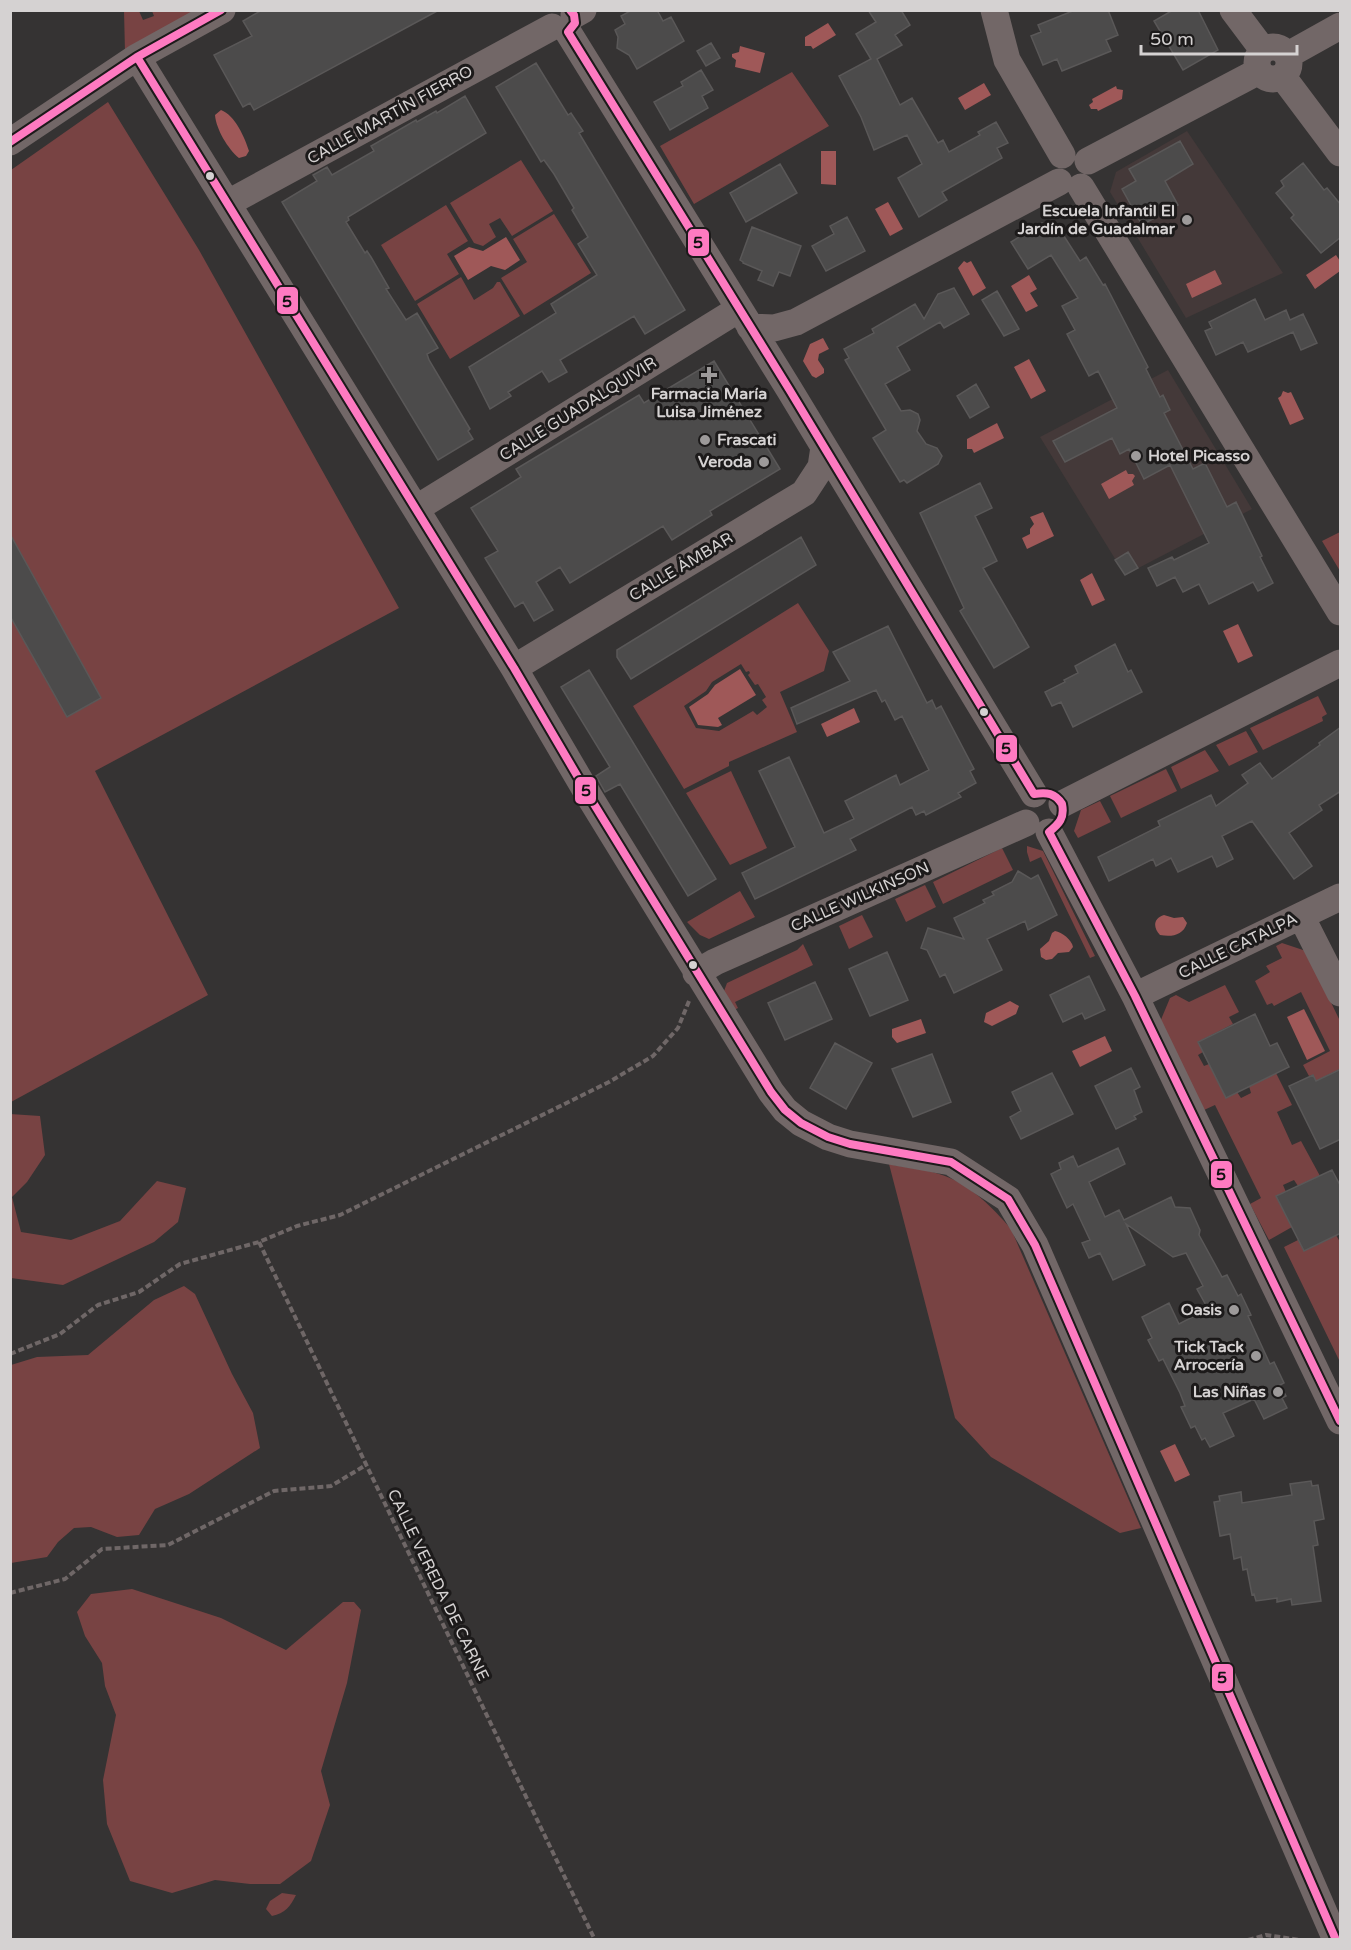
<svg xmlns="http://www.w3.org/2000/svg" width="1351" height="1950" font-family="'Varela Round',sans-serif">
<rect width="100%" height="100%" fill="#353333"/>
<path fill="#443939" d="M 1187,131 L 1283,273 L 1186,318 L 1110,192 L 1116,172 Z
M 1168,370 L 1252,509 L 1125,575 L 1040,437 Z"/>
<path fill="#784343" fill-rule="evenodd" d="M 124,11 L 139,11 L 143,20 L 154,16 L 152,11 L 200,11 L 125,52 Z
M 792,72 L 829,126 L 694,204 L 660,146 Z
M 108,102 L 199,250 L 399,608 L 95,771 L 208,995 L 11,1102 L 11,170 Z
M 521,160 L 553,211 L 512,236 L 500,218 L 489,224 L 496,237 L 483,246 L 474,243 L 450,203 Z
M 446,205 L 468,241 L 447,254 L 459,274 L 415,301 L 381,245 Z
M 554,214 L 591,273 L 524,315 L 501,278 L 527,262 L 513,239 Z
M 461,277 L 474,300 L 493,288 L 497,282 L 500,282 L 520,316 L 450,359 L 417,304 Z
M 1340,532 L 1340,571 L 1322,541 Z
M 798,603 L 829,651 L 824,671 L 780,692 L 797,732 L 729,762 L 729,766 L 684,789 L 633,706 ZM 741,664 L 746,672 L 749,671 L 750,673 L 748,675 L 755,685 L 758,684 L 766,697 L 762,700 L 767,707 L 757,715 L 753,711 L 719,731 L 696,728 L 684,706 L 706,691 L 712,682 Z
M 1318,696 L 1327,714 L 1322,717 L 1323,721 L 1263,750 L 1250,728 Z
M 1246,731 L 1258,752 L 1229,766 L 1216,745 Z
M 1205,750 L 1219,771 L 1181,789 L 1171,767 Z
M 1166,769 L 1177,791 L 1121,818 L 1110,796 Z
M 731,771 L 767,848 L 730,865 L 686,793 Z
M 1100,801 L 1111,822 L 1078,838 L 1074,831 L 1081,810 Z
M 1027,846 L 1043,851 L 1095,956 L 1090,958 L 1089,956 L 1041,857 L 1030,862 L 1027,852 Z
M 1002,848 L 1013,870 L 943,904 L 933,882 Z
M 925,885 L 936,907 L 906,922 L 895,899 Z
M 740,891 L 755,917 L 709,939 L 700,935 L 687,922 Z
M 862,915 L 873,937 L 849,949 L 839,926 Z
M 1282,943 L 1306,951 L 1340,1021 L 1340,1069 L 1316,1081 L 1313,1075 L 1309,1076 L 1303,1065 L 1330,1051 L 1301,992 L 1274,1006 L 1272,1003 L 1267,1005 L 1255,981 L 1270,972 L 1266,966 L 1282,958 L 1276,946 Z
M 803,944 L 813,965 L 735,1002 L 738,1008 L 734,1010 L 724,991 L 727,983 L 797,950 Z
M 1225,985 L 1239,1012 L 1229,1017 L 1233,1024 L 1198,1042 L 1203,1052 L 1198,1055 L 1204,1066 L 1209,1064 L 1226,1098 L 1237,1092 L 1241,1098 L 1251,1093 L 1249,1086 L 1276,1073 L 1292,1105 L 1277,1112 L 1292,1145 L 1301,1141 L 1320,1176 L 1298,1186 L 1294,1180 L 1283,1185 L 1286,1192 L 1292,1227 L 1269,1240 L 1250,1204 L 1261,1198 L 1215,1105 L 1204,1110 L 1160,1022 L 1170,998 L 1176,995 L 1189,1002 Z
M 10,1114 L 40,1116 L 45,1155 L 27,1182 L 12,1197 L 21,1232 L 71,1240 L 120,1221 L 157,1181 L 186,1188 L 178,1222 L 154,1242 L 63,1285 L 11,1278 Z
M 889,1164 C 907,1168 928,1169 945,1176 C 972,1186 993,1208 1011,1229 L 1141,1528 L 1120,1533 L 991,1457 L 955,1418 Z
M 1336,1235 L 1340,1242 L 1340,1362 L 1284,1247 L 1298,1240 L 1304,1251 Z
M 184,1286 L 195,1294 L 232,1374 L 253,1413 L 260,1448 L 189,1494 L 155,1509 L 139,1535 L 117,1537 L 91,1527 L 74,1528 L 58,1542 L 47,1557 L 11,1563 L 11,1365 L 37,1357 L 88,1355 L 154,1300 Z
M 132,1589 L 221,1618 L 286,1650 L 343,1602 L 354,1602 L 361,1610 L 347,1683 L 321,1771 L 330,1805 L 311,1861 L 280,1884 L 250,1884 L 215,1880 L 172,1893 L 130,1881 L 107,1824 L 103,1780 L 116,1715 L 105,1686 L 102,1663 L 85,1636 L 77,1612 L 91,1594 Z
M 282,1893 L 296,1895 C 290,1907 285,1913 272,1916 L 266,1909 L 270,1901 Z"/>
<path fill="#9f5858" d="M 828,23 L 836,35 L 813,49 L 811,46 L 805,46 L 805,37 Z
M 740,46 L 765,53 L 760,73 L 735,67 L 736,60 L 732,57 L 732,54 L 739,52 Z
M 984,83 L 991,95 L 965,110 L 958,98 Z
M 1116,86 L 1117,89 L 1123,90 L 1122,99 L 1098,111 L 1097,109 L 1091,109 L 1089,105 L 1093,102 L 1092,99 Z
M 221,110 C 235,115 245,138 249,151 L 246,156 L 239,158 C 228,149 216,129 215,115 Z
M 821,151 L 836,151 L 836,185 L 821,184 Z
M 888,202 L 903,229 L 890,236 L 875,209 Z
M 506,237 L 520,260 L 505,270 L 491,266 L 468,280 L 454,256 L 469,247 L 483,251 Z
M 1336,255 L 1340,261 L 1340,271 L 1315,289 L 1306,275 Z
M 964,261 L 967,263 L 971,261 L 986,288 L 973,296 L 958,268 Z
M 1215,270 L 1222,284 L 1192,298 L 1186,284 Z
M 1029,275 L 1037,289 L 1030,293 L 1038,306 L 1026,312 L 1011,286 Z
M 823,338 L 829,349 L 819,354 L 818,360 L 824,369 L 824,373 L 816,378 L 812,376 L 803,361 L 810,344 Z
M 1029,359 L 1046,391 L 1031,399 L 1014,367 Z
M 1283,391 L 1288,393 L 1291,392 L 1304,419 L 1290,425 L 1278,398 L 1281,396 Z
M 997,423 L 1004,438 L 974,453 L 972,449 L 967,449 L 967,439 Z
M 1126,470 L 1128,474 L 1133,474 L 1135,476 L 1132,481 L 1134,485 L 1109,499 L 1101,484 Z
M 1043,512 L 1054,536 L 1027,549 L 1022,538 L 1030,534 L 1030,529 L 1034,524 L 1030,517 Z
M 1092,573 L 1105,600 L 1092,606 L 1080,580 Z
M 1238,624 L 1253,656 L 1238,663 L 1223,631 Z
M 740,669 L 756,695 L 718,718 L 722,725 L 718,727 L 698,725 L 689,707 L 708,694 L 715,685 Z
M 854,708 L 860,722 L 827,737 L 821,724 Z
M 1164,915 L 1174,918 L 1183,917 L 1187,923 C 1183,936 1171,937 1160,935 C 1153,928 1153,918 1164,915 Z
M 1055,931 C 1062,932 1072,940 1073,947 L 1069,952 L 1058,953 L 1052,959 L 1046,960 L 1041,957 L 1040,949 L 1049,941 L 1052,933 Z
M 1010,1001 L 1019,1006 L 1016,1014 L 992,1026 L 984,1022 L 986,1013 Z
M 1304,1009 L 1325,1051 L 1307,1060 L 1287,1017 Z
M 921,1019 L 926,1033 L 897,1043 L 892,1037 L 892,1029 Z
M 1105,1036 L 1112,1051 L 1080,1067 L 1072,1051 Z
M 1175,1444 L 1190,1475 L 1175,1482 L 1160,1451 Z"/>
<path fill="#4c4b4b" stroke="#5a5858" stroke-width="1.5" d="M 262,10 L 439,10 L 254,110 L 250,103 L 243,107 L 214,55 L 252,36 L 243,21 Z
M 632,10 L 657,10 L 663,21 L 671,17 L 684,41 L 637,69 L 629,55 L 617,48 L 618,37 L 615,30 L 625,24 L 621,16 Z
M 868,10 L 901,10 L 910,25 L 895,35 L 902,45 L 877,59 L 900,105 L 912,98 L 938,143 L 943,140 L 949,152 L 980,135 L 978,132 L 996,122 L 1008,143 L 997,148 L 1002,158 L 942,192 L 947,200 L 919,217 L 898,178 L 922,164 L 907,135 L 874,150 L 861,117 L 839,76 L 871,59 L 856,34 L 876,22 Z
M 1075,10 L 1108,10 L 1118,35 L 1106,40 L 1111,51 L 1062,71 L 1057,59 L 1043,65 L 1031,36 L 1041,32 L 1038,25 Z
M 1173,10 L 1198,10 L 1218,50 L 1183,70 L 1154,21 Z
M 711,43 L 720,58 L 706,66 L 697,51 Z
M 536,63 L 568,115 L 571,113 L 583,131 L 579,133 L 685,310 L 645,334 L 634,316 L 560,360 L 567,372 L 549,382 L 542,371 L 508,392 L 511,396 L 490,409 L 469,367 L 556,313 L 551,304 L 597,275 L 578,244 L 588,237 L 572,210 L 574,208 L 554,174 L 544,160 L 541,162 L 496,87 Z
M 701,70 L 713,90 L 702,96 L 708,108 L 670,130 L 654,102 L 683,86 L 681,82 Z
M 465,96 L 486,133 L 348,217 L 349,220 L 346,222 L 365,253 L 367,251 L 371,257 L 389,288 L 386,289 L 406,320 L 417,313 L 438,348 L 427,354 L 429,360 L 470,429 L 468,431 L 473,439 L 438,460 L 282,202 L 317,181 L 313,175 L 327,167 L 332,175 L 374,151 L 371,146 L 416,120 L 417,122 L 436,111 L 437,113 Z
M 1180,141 L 1193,164 L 1165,181 L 1178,205 L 1142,225 L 1122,189 L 1136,181 L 1129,169 Z
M 1303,163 L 1324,190 L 1327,188 L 1341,205 L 1341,237 L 1321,253 L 1291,218 L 1294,215 L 1276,193 L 1284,186 L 1281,181 Z
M 780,164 L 797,193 L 746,222 L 730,193 Z
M 847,217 L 865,251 L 826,271 L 812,246 L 834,234 L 830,226 Z
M 1042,223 L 1046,229 L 1051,226 L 1057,235 L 1062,233 L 1080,261 L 1086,257 L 1103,285 L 1105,284 L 1148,367 L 1146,369 L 1160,397 L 1163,395 L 1170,410 L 1164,413 L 1193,469 L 1205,463 L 1227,507 L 1236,502 L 1262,556 L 1260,557 L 1273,583 L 1258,591 L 1253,582 L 1209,604 L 1199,584 L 1183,592 L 1175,577 L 1157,586 L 1148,568 L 1172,557 L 1174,560 L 1209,543 L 1170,465 L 1144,479 L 1129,449 L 1120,454 L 1112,438 L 1065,462 L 1053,441 L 1117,408 L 1098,371 L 1089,376 L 1067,334 L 1075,330 L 1062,306 L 1078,298 L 1051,255 L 1028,269 L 1011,242 Z
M 752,227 L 801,246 L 790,276 L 779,272 L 773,286 L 758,280 L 762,271 L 743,263 L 743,262 L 740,260 Z
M 954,288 L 969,314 L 944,328 L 940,322 L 897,347 L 910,370 L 885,384 L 901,411 L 910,410 L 918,414 L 920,420 L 917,431 L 926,444 L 937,448 L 942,456 L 938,464 L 907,483 L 904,480 L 900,482 L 873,438 L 886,430 L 845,360 L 849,358 L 844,349 L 874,333 L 872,329 L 915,304 L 924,319 L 938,294 Z
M 997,291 L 1019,329 L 1004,336 L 982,300 Z
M 1255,299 L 1265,320 L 1286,310 L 1290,320 L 1303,314 L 1317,343 L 1301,350 L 1293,332 L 1248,352 L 1243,342 L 1216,355 L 1205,331 L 1212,328 L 1209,322 Z
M 714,361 L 780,469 L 710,511 L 712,515 L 672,540 L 663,526 L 570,583 L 560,567 L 536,582 L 553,610 L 534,621 L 523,602 L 515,607 L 485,558 L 498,551 L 471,508 L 521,477 L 516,469 L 596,421 L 639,395 L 644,403 Z
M 976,384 L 989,407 L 970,418 L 957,396 Z
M 980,483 L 992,508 L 975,516 L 997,561 L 983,568 L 1029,647 L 994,668 L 960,611 L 964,608 L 920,513 Z
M 10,534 L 101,698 L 67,717 L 10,616 Z
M 801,537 L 816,565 L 631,679 L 617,657 L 617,650 Z
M 1128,552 L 1138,568 L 1125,575 L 1115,560 Z
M 888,626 L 927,703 L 932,700 L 936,709 L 941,706 L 974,769 L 970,771 L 976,783 L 958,793 L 961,797 L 926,815 L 924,811 L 916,815 L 912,807 L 850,839 L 856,850 L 755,899 L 742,873 L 795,847 L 759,771 L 789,757 L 824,833 L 854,819 L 845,801 L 896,775 L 900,785 L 929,770 L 902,716 L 895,720 L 885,700 L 882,702 L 876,690 L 797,724 L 791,708 L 850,681 L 833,652 Z
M 1115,644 L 1128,672 L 1131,670 L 1142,692 L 1073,727 L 1061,702 L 1052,706 L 1045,692 L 1065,682 L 1064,680 L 1078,673 L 1075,666 Z
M 589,670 L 716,879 L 688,896 L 620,784 L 605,792 L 596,776 L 610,767 L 561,687 Z
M 1341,727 L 1341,791 L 1319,805 L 1322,810 L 1289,833 L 1312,866 L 1294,879 L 1252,821 L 1222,836 L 1233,859 L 1217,867 L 1212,856 L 1178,872 L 1171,858 L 1156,866 L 1153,859 L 1109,881 L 1098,857 L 1160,826 L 1158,821 L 1211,795 L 1216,806 L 1248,783 L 1242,775 L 1260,763 L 1272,779 L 1320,745 L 1319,743 Z
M 1018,871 L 1031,879 L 1038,875 L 1057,915 L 1028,930 L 1025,921 L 987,939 L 1002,970 L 954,993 L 945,974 L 940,977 L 927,950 L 921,948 L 928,928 L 964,939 L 954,918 L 985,903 L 983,900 L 994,895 L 992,892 L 1012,882 Z
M 887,952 L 908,1000 L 870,1016 L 849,969 Z
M 1089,976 L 1105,1010 L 1085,1019 L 1082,1013 L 1063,1022 L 1050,995 Z
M 815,982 L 832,1019 L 785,1040 L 768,1003 Z
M 1255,1014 L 1270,1046 L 1277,1043 L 1289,1067 L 1226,1098 L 1198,1042 Z
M 835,1043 L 872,1063 L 846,1109 L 810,1088 Z
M 932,1054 L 951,1102 L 913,1117 L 892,1069 Z
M 1131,1068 L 1140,1087 L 1134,1090 L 1142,1112 L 1134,1116 L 1136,1119 L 1116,1129 L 1095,1086 Z
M 1341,1069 L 1341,1139 L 1320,1149 L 1289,1086 L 1313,1075 L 1316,1081 Z
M 1052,1073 L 1073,1114 L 1021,1139 L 1010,1117 L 1021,1111 L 1012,1092 Z
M 1118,1148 L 1125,1164 L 1089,1182 L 1105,1217 L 1119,1210 L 1124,1220 L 1171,1197 L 1175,1207 L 1190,1208 L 1200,1230 L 1199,1235 L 1222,1277 L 1227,1275 L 1238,1296 L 1241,1294 L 1251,1315 L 1248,1316 L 1270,1364 L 1274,1362 L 1284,1383 L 1280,1385 L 1286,1396 L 1282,1398 L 1287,1408 L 1264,1419 L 1254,1399 L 1223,1413 L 1234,1436 L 1210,1447 L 1205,1438 L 1202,1440 L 1195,1426 L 1191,1428 L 1181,1407 L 1185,1406 L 1180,1393 L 1163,1359 L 1159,1361 L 1148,1340 L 1152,1338 L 1142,1317 L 1169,1303 L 1179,1324 L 1208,1309 L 1197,1289 L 1203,1286 L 1186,1253 L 1173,1257 L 1126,1224 L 1145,1265 L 1113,1280 L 1100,1253 L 1089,1258 L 1082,1243 L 1090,1240 L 1073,1204 L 1067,1208 L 1051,1174 L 1061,1169 L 1059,1163 L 1073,1156 L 1078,1167 Z
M 1332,1170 L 1341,1187 L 1341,1233 L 1304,1251 L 1276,1196 Z
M 1311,1481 L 1312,1486 L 1318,1485 L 1324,1519 L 1314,1521 L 1318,1545 L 1313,1546 L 1321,1601 L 1292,1605 L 1291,1599 L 1277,1602 L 1277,1598 L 1256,1601 L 1254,1594 L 1252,1595 L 1247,1569 L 1243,1570 L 1241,1557 L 1234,1559 L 1230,1534 L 1220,1536 L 1214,1502 L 1220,1501 L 1219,1496 L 1241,1492 L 1242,1503 L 1292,1495 L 1290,1484 Z"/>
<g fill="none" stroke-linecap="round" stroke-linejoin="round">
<path stroke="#6f6767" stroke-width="4" stroke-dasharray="6 3" stroke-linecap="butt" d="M 259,1242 L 595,1940
M 10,1354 L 60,1334 L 98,1305 L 139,1292 L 180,1264 L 259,1242 L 297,1226 L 340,1215 L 609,1082 L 653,1056 L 678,1028 L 689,1001
M 10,1593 L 65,1579 L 102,1549 L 168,1545 L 274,1491 L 331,1486 L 366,1465
M 1248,1940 L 1266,1935 L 1300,1940"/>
<path stroke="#726767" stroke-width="27" d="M 994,10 L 1007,60 L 1062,155
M 1233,10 L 1263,50
M 574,15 L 583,10
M 568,32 L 789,389 L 1034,794
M1257 63a16 16 0 1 1 32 0a16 16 0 1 1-32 0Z
M 1288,55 L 1340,26
M 137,57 L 514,668 L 589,796 L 771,1092 L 785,1110 L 801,1123 L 828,1137 L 850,1144 L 951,1162 L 1008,1199 L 1035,1245 L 1336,1940
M 1283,77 L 1340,153
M 10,142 L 137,57 L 222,10
M 1088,161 L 1259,71
M 1081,187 L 1340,612
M 228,203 L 552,27
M 750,327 L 774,328 L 796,322 L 1059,182
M 417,508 L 739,309
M 514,668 L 804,493 L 821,467 L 824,447
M 1062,804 L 1340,663
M 1049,832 L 1135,996 L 1340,1421
M 1301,916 L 1340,993
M 696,973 L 715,962 L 1026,823
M 1135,996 L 1340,897"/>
<defs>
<path id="bus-1" d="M 570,10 L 574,15 L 575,23 L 568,32 L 789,389 L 1034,794 C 1047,792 1055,793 1062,804 C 1065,818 1059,824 1049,832 L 1135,996 L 1340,1421
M 137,57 L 514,668 L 589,796 L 771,1092 L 785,1110 L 801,1123 L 828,1137 L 850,1144 L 951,1162 L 1008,1199 L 1035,1245 L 1336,1940
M 10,142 L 137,57 L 221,10"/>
</defs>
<use href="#bus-1" stroke="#1c1a1a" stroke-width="12"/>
<use href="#bus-1" stroke="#fe7ac1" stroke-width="8"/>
</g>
<g fill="#d5d2d2" stroke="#1c1a1a" stroke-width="2">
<circle cx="210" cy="176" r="5"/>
<circle cx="984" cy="712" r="5"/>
<circle cx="693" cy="965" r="5"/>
</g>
<g fill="#9d9a9a" stroke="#1c1a1a" stroke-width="2">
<circle cx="1187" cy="220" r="6"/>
<path d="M706 366h6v6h6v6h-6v6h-6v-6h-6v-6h6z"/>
<circle cx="705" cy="440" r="6"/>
<circle cx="1136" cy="456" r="6"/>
<circle cx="764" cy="462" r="6"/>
<circle cx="1234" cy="1310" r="6"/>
<circle cx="1256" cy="1356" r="6"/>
<circle cx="1278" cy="1392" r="6"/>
</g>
<g text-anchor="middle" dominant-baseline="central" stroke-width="6" stroke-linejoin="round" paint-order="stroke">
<g font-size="16" fill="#d5d2d2" stroke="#1c1a1a">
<text transform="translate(390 115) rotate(-29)">CALLE MARTÍN FIERRO</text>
<text transform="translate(578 409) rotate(-32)">CALLE GUADALQUIVIR</text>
<text transform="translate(681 567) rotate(-31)">CALLE ÁMBAR</text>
<text transform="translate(860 897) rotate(-24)">CALLE WILKINSON</text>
<text transform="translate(1238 946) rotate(-26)">CALLE CATALPA</text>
<text transform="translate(438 1585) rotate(64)">CALLE VEREDA DE CARNE</text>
</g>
<g font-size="16" font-weight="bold" fill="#d5d2d2" stroke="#1c1a1a" text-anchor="end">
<text x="1175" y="211">Escuela Infantil El<tspan x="1175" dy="18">Jardín de Guadalmar</tspan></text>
<text x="709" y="394" text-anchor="middle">Farmacia María<tspan x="709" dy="18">Luisa Jiménez</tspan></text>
<text x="717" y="440" text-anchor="start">Frascati</text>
<text x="1148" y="456" text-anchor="start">Hotel Picasso</text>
<text x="752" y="462">Veroda</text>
<text x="1222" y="1310">Oasis</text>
<text x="1244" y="1347">Tick Tack<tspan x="1244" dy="18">Arrocería</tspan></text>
<text x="1266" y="1392">Las Niñas</text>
</g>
</g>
<g stroke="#1c1a1a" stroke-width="2">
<rect x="687" y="228" width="23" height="29" rx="6" fill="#fe7ac1"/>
<rect x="276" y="286" width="23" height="29" rx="6" fill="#fe7ac1"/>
<rect x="995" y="734" width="23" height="29" rx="6" fill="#fe7ac1"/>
<rect x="574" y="776" width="23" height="29" rx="6" fill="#fe7ac1"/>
<rect x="1210" y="1160" width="23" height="29" rx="6" fill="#fe7ac1"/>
<rect x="1211" y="1663" width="23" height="29" rx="6" fill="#fe7ac1"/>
</g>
<g font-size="16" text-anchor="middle" font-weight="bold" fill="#111">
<text x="698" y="248">5</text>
<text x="287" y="307">5</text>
<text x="1006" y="754">5</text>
<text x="586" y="796">5</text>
<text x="1221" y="1180">5</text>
<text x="1222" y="1683">5</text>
</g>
<rect width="1351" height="1950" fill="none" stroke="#d5d2d2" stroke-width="24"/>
<path d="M1141 45v9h156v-9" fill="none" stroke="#d5d2d2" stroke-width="3"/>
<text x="1150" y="45" font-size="18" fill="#d5d2d2" stroke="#1c1a1a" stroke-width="4.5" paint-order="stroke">50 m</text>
</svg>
